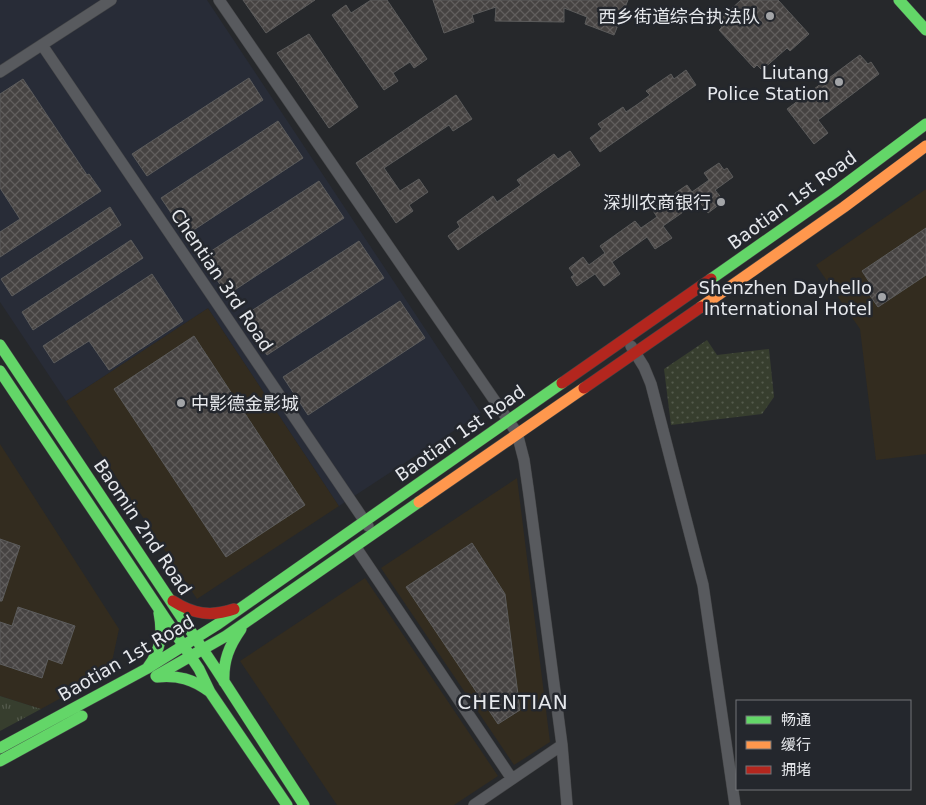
<svg xmlns="http://www.w3.org/2000/svg" width="926" height="805" font-family="'DejaVu Sans','Noto Sans SC',sans-serif">
<defs>
<pattern id="grass-tufts" width="24" height="20" patternUnits="userSpaceOnUse" patternTransform="scale(1.25)"><rect width="24" height="20" fill="#373e2e"/><path d="M3 7l-1-3M5 7V3M7 7l1-3M15 17l-1-3M17 17v-4M19 17l1-3" fill="none" stroke="#545a4c"/></pattern>
<pattern id="park-dots" width="8" height="8" patternUnits="userSpaceOnUse" patternTransform="scale(1.25)"><rect width="8" height="8" fill="#373e2e"/><path d="M2 2h.1M6 6h.1" fill="none" stroke="#545a4c" stroke-width="1.8" stroke-linecap="round"/></pattern>
<pattern id="building-cross-hatch" width="8" height="8" patternUnits="userSpaceOnUse" patternTransform="scale(1.25)"><rect width="8" height="8" fill="#464342"/><path d="M0 0l8 8M0 8l8-8" fill="none" stroke="#615e5d"/></pattern>
</defs>
<rect width="100%" height="100%" fill="#26282b"/>
<path fill="#332c1f" d="M 926,189 L 926,454 L 876,460 L 860,329 L 816,265 Z
M 208,308 L 339,506 L 197,599 L 66,401 Z
M 0,444 L 119,629 L 110,671 L 41,709 L 0,696 Z
M 517,478 L 550,742 L 514,765 L 381,568 Z
M 365,578 L 498,776 L 454,805 L 337,805 L 240,661 Z"/>
<path fill="#282c37" d="M 0,0 L 207,0 L 481,413 L 339,506 L 208,308 L 66,401 L 0,302 Z"/>
<path fill="url(#grass-tufts)" d="M 0,696 L 41,709 L 0,731 Z"/>
<path fill="url(#park-dots)" d="M 707,340 L 717,355 L 769,349 L 774,397 L 762,414 L 671,425 L 664,369 Z"/>
<path fill="url(#building-cross-hatch)" stroke="#5c5c5c" d="M 243,0 L 315,0 L 266,33 Z
M 371,0 L 387,0 L 427,59 L 414,68 L 410,62 L 393,73 L 398,81 L 384,90 L 332,15 L 346,5 L 351,13 Z
M 433,0 L 628,0 L 614,35 L 585,24 L 587,17 L 564,8 L 564,22 L 495,21 L 496,7 L 472,15 L 474,22 L 444,33 Z
M 741,0 L 778,0 L 809,34 L 790,51 L 787,48 L 762,70 L 757,65 L 754,68 L 719,30 L 722,27 L 717,22 Z
M 309,34 L 358,107 L 329,128 L 277,53 Z
M 860,55 L 868,64 L 871,62 L 879,74 L 818,120 L 828,133 L 814,144 L 787,109 Z
M 686,70 L 696,85 L 600,152 L 590,138 L 602,129 L 598,124 L 623,107 L 626,112 L 638,104 L 650,95 L 646,91 L 671,74 L 674,79 Z
M 249,78 L 263,100 L 147,176 L 132,154 Z
M 23,79 L 87,175 L 89,174 L 101,191 L 0,257 L 0,232 L 20,219 L 0,188 L 0,94 Z
M 456,95 L 472,119 L 453,131 L 449,125 L 384,168 L 400,191 L 419,179 L 428,192 L 409,205 L 413,211 L 396,223 L 356,163 Z
M 278,121 L 303,158 L 186,235 L 161,198 Z
M 570,151 L 580,165 L 458,250 L 448,236 L 460,227 L 457,222 L 493,196 L 497,202 L 521,185 L 517,180 L 554,154 L 558,159 Z
M 719,163 L 724,170 L 727,168 L 733,177 L 715,190 L 724,201 L 708,213 L 699,201 L 663,226 L 672,238 L 655,249 L 647,237 L 612,262 L 620,274 L 604,286 L 595,274 L 577,286 L 571,277 L 574,275 L 569,268 L 583,257 L 589,265 L 605,253 L 600,246 L 635,221 L 641,228 L 657,217 L 652,209 L 687,185 L 692,192 L 709,180 L 704,173 Z
M 319,181 L 344,218 L 227,295 L 202,257 Z
M 110,207 L 121,225 L 12,296 L 1,279 Z
M 926,228 L 926,275 L 878,307 L 866,290 L 872,286 L 862,271 Z
M 131,240 L 143,258 L 33,330 L 22,312 Z
M 359,241 L 384,278 L 267,355 L 242,317 Z
M 152,274 L 183,321 L 109,370 L 89,341 L 54,363 L 43,346 Z
M 400,301 L 425,338 L 308,415 L 283,377 Z
M 194,336 L 305,505 L 226,557 L 114,389 Z
M 0,539 L 20,546 L 2,601 L 0,601 Z
M 472,543 L 505,594 L 520,710 L 498,724 L 406,587 Z
M 18,607 L 75,626 L 62,664 L 48,659 L 42,678 L 0,664 L 0,622 L 12,626 Z"/>
<g fill="none" stroke-linecap="round" stroke-linejoin="round">
<defs>
<path id="street" d="M 219,0 L 517,433 L 524,460 L 529,495 L 562,745 L 567,805
M 42,45 L 368,526
M 0,72 L 111,0
M 631,346 L 644,367 L 651,384 L 703,585 L 735,805
M 355,546 L 512,779
M 474,805 L 562,745"/>
<path id="fast" d="M 899,0 L 926,30
M 711,279 L 835,192 L 926,124
M 0,345 L 216,669 L 304,805
M 0,371 L 199,669 L 210,692 L 287,805
M 148,667 C 161,650 163,633 159,613
M 156,676 L 226,636 L 419,502
M 157,677 C 178,675 193,679 210,692
M 224,682 C 223,661 229,646 241,629
M 0,748 L 146,669 L 218,624 L 562,383
M 0,761 L 82,716"/>
<path id="slow" d="M 701,307 L 844,207 L 926,146
M 419,502 L 584,388"/>
<path id="jam" d="M 562,383 L 711,279
M 584,388 L 701,307
M 173,601 C 193,614 211,617 234,609"/>
</defs>
<use href="#street" stroke="#434446" stroke-width="12"/>
<use href="#fast" stroke="#434446" stroke-width="12"/>
<use href="#slow" stroke="#434446" stroke-width="12"/>
<use href="#jam" stroke="#434446" stroke-width="12"/>
<use href="#street" stroke="#585a5e" stroke-width="11"/>
<use href="#fast" stroke="#63d668" stroke-width="11"/>
<use href="#slow" stroke="#ff974d" stroke-width="11"/>
<use href="#jam" stroke="#b3261e" stroke-width="11"/>
</g>
<g fill="#a3a5a8" stroke="#24272d" stroke-width="2">
<circle cx="770" cy="16" r="5"/>
<circle cx="839" cy="82" r="5"/>
<circle cx="721" cy="202" r="5"/>
<circle cx="882" cy="297" r="5"/>
<circle cx="181" cy="403" r="5"/>
</g>
<g text-anchor="middle" dominant-baseline="central" stroke-width="5" stroke-linejoin="round" paint-order="stroke">
<g font-size="18" fill="#e6e8ec" stroke="#24272d" text-anchor="end">
<text x="760" y="16">西乡街道综合执法队</text>
<text x="829" y="72">Liutang<tspan x="829" dy="21">Police Station</tspan></text>
<text x="711" y="202">深圳农商银行</text>
<text x="872" y="287">Shenzhen Dayhello<tspan x="872" dy="21">International Hotel</tspan></text>
<text x="191" y="403" text-anchor="start">中影德金影城</text>
</g>
<g font-size="18" fill="#e6e8ec" stroke="#24272d">
<text transform="translate(792 200) rotate(-36)">Baotian 1st Road</text>
<text transform="translate(222 280) rotate(56)">Chentian 3rd Road</text>
<text transform="translate(460 433) rotate(-35)">Baotian 1st Road</text>
<text transform="translate(143 527) rotate(56)">Baomin 2nd Road</text>
<text transform="translate(126 658) rotate(-30)">Baotian 1st Road</text>
</g>
<g font-size="20" letter-spacing="1" fill="#e6e8ec" stroke="#24272d">
<text x="513" y="702">CHENTIAN</text>
</g>
</g>
<rect x="736" y="700" width="175" height="90" fill="#24272d" stroke="#727479"/>
<rect x="746" y="716" width="25" height="8" fill="#63d668" stroke="#727479"/>
<text x="781" y="725" font-size="15" fill="#e6e8ec">畅通</text>
<rect x="746" y="741" width="25" height="8" fill="#ff974d" stroke="#727479"/>
<text x="781" y="750" font-size="15" fill="#e6e8ec">缓行</text>
<rect x="746" y="766" width="25" height="8" fill="#b3261e" stroke="#727479"/>
<text x="781" y="775" font-size="15" fill="#e6e8ec">拥堵</text>
</svg>
